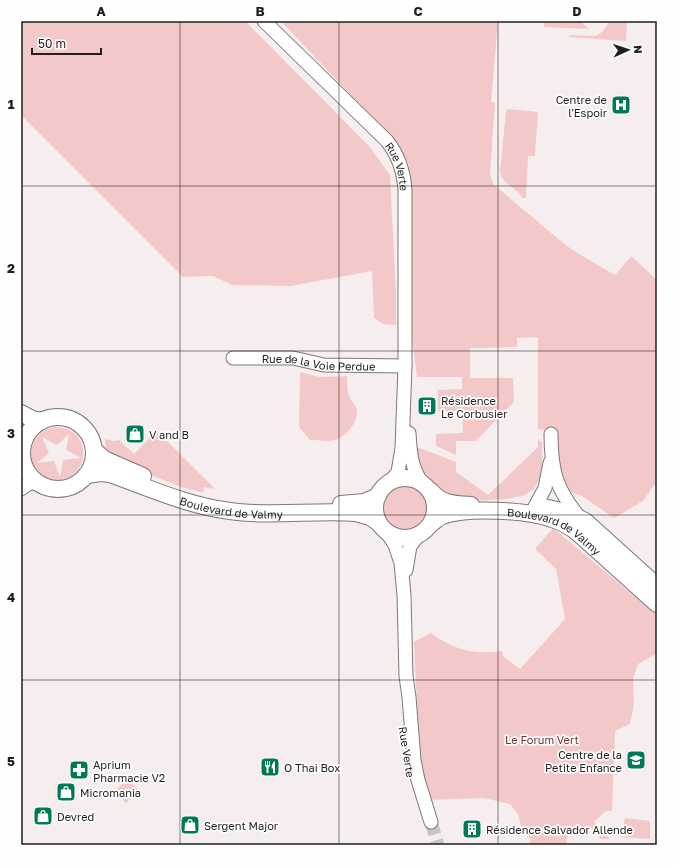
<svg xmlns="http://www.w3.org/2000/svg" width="678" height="866" font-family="'Golos Text',sans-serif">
<rect width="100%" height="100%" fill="#f6eeee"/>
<path fill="#f2c9c8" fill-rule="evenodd" d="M 21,21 L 245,21 L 369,146 L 390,175 L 396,294 L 396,325 L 383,324 L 374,318 L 372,271 L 291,286 L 232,285 L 213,276 L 183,277 L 21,115 Z
M 281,21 L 498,21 L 491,102 L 495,103 L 490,175 L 494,185 L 567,246 L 579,254 L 615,275 L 631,256 L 657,280 L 657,481 L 643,501 L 614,518 L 582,496 L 565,490 L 556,458 L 556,430 L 538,429 L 538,337 L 517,338 L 517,347 L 470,348 L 470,378 L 513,378 L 514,402 L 476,441 L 456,441 L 456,455 L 436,446 L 436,434 L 463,433 L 462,411 L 438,411 L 438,390 L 462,389 L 462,377 L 417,377 L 412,337 L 409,165 L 396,143 Z
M 544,21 L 580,21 L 589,29 L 544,27 Z
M 610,21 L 627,21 L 626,41 L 569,37 L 569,35 L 596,36 L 602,32 Z
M 508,109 L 538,112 L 535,156 L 528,156 L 526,198 L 522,198 C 516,186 503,186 500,172 L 506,111 Z
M 300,372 L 320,377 L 347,376 C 347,384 347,392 351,400 C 352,402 355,404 356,407 C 361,419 346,437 335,440 C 329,442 316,440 310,440 L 299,427 Z
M 54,427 C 95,426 91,483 54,480 C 46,479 39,474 34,467 C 24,450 36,431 54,427 ZM 69,434 L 66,450 L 81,458 L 63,460 L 60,477 L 54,461 L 37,463 L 49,453 L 42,437 L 57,445 Z
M 158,432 L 215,489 L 204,487 L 203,493 L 178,486 L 106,457 L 105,439 L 114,441 L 119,440 L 134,454 L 154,434 Z
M 538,439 L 542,442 L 542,474 L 534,489 L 523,496 L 505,499 L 468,501 L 443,495 L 434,483 L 425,475 L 419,461 L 417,447 L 456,462 L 456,472 L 488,495 L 538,447 Z
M381 508a25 25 0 1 1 50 0a25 25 0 1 1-50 0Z
M 553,528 L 657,615 L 657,656 L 654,655 L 638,664 L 633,680 L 634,705 L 630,724 L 615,731 L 612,811 L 606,811 L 594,822 L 610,839 L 600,839 C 592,820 566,825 566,845 L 529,845 L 531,838 L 529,838 L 529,836 L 523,834 L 518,814 L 510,804 L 484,798 L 430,800 L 422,768 L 417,707 L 414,642 L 431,633 C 454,650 475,655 502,651 L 503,656 L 520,669 L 565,619 L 556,569 L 535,549 Z
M 127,779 L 139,790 L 126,803 L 115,791 Z
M 625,818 L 650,821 L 650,839 L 621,837 Z"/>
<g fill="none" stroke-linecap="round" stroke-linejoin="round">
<path stroke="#cbc4c4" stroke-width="13" stroke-dasharray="13 6" stroke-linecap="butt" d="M 431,822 L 438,845"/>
<defs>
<g id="minor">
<path id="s1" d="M 264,21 L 387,141 C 399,156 404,171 405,191 L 405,366 L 402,448 L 398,472 L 390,482"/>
<path id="s2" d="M 233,358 L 293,358 L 324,365 L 405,366"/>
<path d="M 409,433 C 410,451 411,469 423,484"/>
<path d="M 551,434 C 551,471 556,489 580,518"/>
<path d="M 21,459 L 22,455"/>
<path d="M 21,489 L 28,484 L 36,482"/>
<path d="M 531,514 L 545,488 L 550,463"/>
<path d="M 386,531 L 395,545 L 401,563 L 404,595 L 406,676 L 409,697 L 414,760 L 418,780 L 431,822"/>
<path d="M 406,570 L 410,546 L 418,536"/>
</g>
<g id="major">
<path d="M 21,413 L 32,419 L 42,421"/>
<circle cx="58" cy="453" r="36"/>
<path d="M 94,450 L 104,459 L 143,476"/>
<path id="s3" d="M 87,475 L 100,473 L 110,474 C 149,488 189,506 230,511 C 270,517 315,510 356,513 L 370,517 L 379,523"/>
<circle cx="405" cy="508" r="30"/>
<path d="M 431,491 C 441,504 455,504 471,505"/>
<path d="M 341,504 L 364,502 L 378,496"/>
<path d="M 544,507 L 569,513 L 585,521 L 657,586"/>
<path id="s4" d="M 432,523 C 435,521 438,518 442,516 C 467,507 527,510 552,519 C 562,522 571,527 579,534 L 657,604"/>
</g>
</defs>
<use href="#minor" stroke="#7e7776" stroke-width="15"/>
<use href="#major" stroke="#7e7776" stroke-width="18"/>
<use href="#minor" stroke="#fff" stroke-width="13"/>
<use href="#major" stroke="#fff" stroke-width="16"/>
</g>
<path fill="none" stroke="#211e1e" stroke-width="1" stroke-opacity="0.55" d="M 180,21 L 180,845M 339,21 L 339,845M 498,21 L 498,845M 21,186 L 657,186M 21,351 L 657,351M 21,515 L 657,515M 21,680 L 657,680"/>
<defs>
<symbol id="hospital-square" viewBox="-11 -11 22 22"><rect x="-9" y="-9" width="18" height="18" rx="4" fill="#007956" stroke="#fffdfd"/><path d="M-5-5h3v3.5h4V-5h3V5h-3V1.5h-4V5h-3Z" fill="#fff"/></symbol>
<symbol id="building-square" viewBox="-11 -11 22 22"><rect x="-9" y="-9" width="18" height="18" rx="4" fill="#007956" stroke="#fffdfd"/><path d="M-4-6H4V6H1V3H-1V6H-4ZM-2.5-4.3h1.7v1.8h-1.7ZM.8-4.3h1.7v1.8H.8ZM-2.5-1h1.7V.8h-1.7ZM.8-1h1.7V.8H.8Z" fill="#fff"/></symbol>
<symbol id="shop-square" viewBox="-11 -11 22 22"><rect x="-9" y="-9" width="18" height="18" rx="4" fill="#007956" stroke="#fffdfd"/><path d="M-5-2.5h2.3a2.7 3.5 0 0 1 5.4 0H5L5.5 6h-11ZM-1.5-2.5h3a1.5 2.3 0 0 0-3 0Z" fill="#fff"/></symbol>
<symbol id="school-square" viewBox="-11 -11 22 22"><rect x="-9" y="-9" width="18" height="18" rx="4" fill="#007956" stroke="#fffdfd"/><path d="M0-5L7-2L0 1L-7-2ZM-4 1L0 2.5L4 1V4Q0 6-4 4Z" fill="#fff"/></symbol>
<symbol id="restaurant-square" viewBox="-11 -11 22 22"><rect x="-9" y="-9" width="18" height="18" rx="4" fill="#007956" stroke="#fffdfd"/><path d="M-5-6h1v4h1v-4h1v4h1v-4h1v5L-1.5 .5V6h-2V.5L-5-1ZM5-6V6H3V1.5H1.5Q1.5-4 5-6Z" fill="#fff"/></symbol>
<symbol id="pharmacy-square" viewBox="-11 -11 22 22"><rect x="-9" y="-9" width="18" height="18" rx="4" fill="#007956" stroke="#fffdfd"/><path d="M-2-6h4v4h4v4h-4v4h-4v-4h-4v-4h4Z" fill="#fff"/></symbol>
</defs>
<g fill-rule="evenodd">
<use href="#hospital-square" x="610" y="94" width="22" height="22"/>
<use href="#building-square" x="416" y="395" width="22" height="22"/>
<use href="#shop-square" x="124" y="423" width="22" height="22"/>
<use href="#school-square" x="625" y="749" width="22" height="22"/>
<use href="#restaurant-square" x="259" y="756" width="22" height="22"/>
<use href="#pharmacy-square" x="68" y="759" width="22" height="22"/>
<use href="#shop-square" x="55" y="781" width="22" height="22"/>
<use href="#shop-square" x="32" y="805" width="22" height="22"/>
<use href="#shop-square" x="179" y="814" width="22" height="22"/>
<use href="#building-square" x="461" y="818" width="22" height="22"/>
</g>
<g text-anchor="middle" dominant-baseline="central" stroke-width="3.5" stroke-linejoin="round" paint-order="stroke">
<g font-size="11" fill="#211e1e" stroke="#fffdfd" text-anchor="start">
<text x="607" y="99" text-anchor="end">Centre de<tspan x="607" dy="13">l'Espoir</tspan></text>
<text x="441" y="400">Résidence<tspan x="441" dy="13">Le Corbusier</tspan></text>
<text x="149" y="434">V and B</text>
<text x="622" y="754" text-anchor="end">Centre de la<tspan x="622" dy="13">Petite Enfance</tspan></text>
<text x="93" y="764">Aprium<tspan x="93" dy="13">Pharmacie V2</tspan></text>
<text x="284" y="767">O Thai Box</text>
<text x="80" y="792">Micromania</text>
<text x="57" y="816">Devred</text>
<text x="204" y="825">Sergent Major</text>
<text x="486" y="829">Résidence Salvador Allende</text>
</g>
<g font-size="11" fill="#211e1e" stroke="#fffdfd">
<text stroke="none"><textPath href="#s1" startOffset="200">Rue Verte</textPath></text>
<text stroke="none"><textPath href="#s2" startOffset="86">Rue de la Voie Perdue</textPath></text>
<text stroke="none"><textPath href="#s3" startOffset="150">Boulevard de Valmy</textPath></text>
<text stroke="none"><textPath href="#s4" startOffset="130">Boulevard de Valmy</textPath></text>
<text transform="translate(407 752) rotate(81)">Rue Verte</text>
</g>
<g font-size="11" fill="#6c3434" stroke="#fffdfd">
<text x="542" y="739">Le Forum Vert</text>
</g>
</g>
<rect width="678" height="866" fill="none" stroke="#fffdfd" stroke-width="44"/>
<g transform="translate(628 50) rotate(87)" stroke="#fffdfd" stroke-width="3" paint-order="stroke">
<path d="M0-3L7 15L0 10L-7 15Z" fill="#211e1e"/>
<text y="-6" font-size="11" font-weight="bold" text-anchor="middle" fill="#211e1e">N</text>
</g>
<path d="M32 48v6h69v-6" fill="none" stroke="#211e1e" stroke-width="2"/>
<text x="38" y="48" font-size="12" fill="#211e1e" stroke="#fffdfd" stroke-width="3" paint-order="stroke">50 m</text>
<rect x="22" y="22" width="634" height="822" fill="none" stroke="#211e1e" stroke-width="1.5"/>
<g font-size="13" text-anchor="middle" font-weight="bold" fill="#211e1e">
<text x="101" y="16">A</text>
<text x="260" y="16">B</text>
<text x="418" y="16">C</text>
<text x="577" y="16">D</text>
<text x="11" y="109">1</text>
<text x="11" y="273">2</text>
<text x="11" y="438">3</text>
<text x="11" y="602">4</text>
<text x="11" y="766">5</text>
</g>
</svg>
